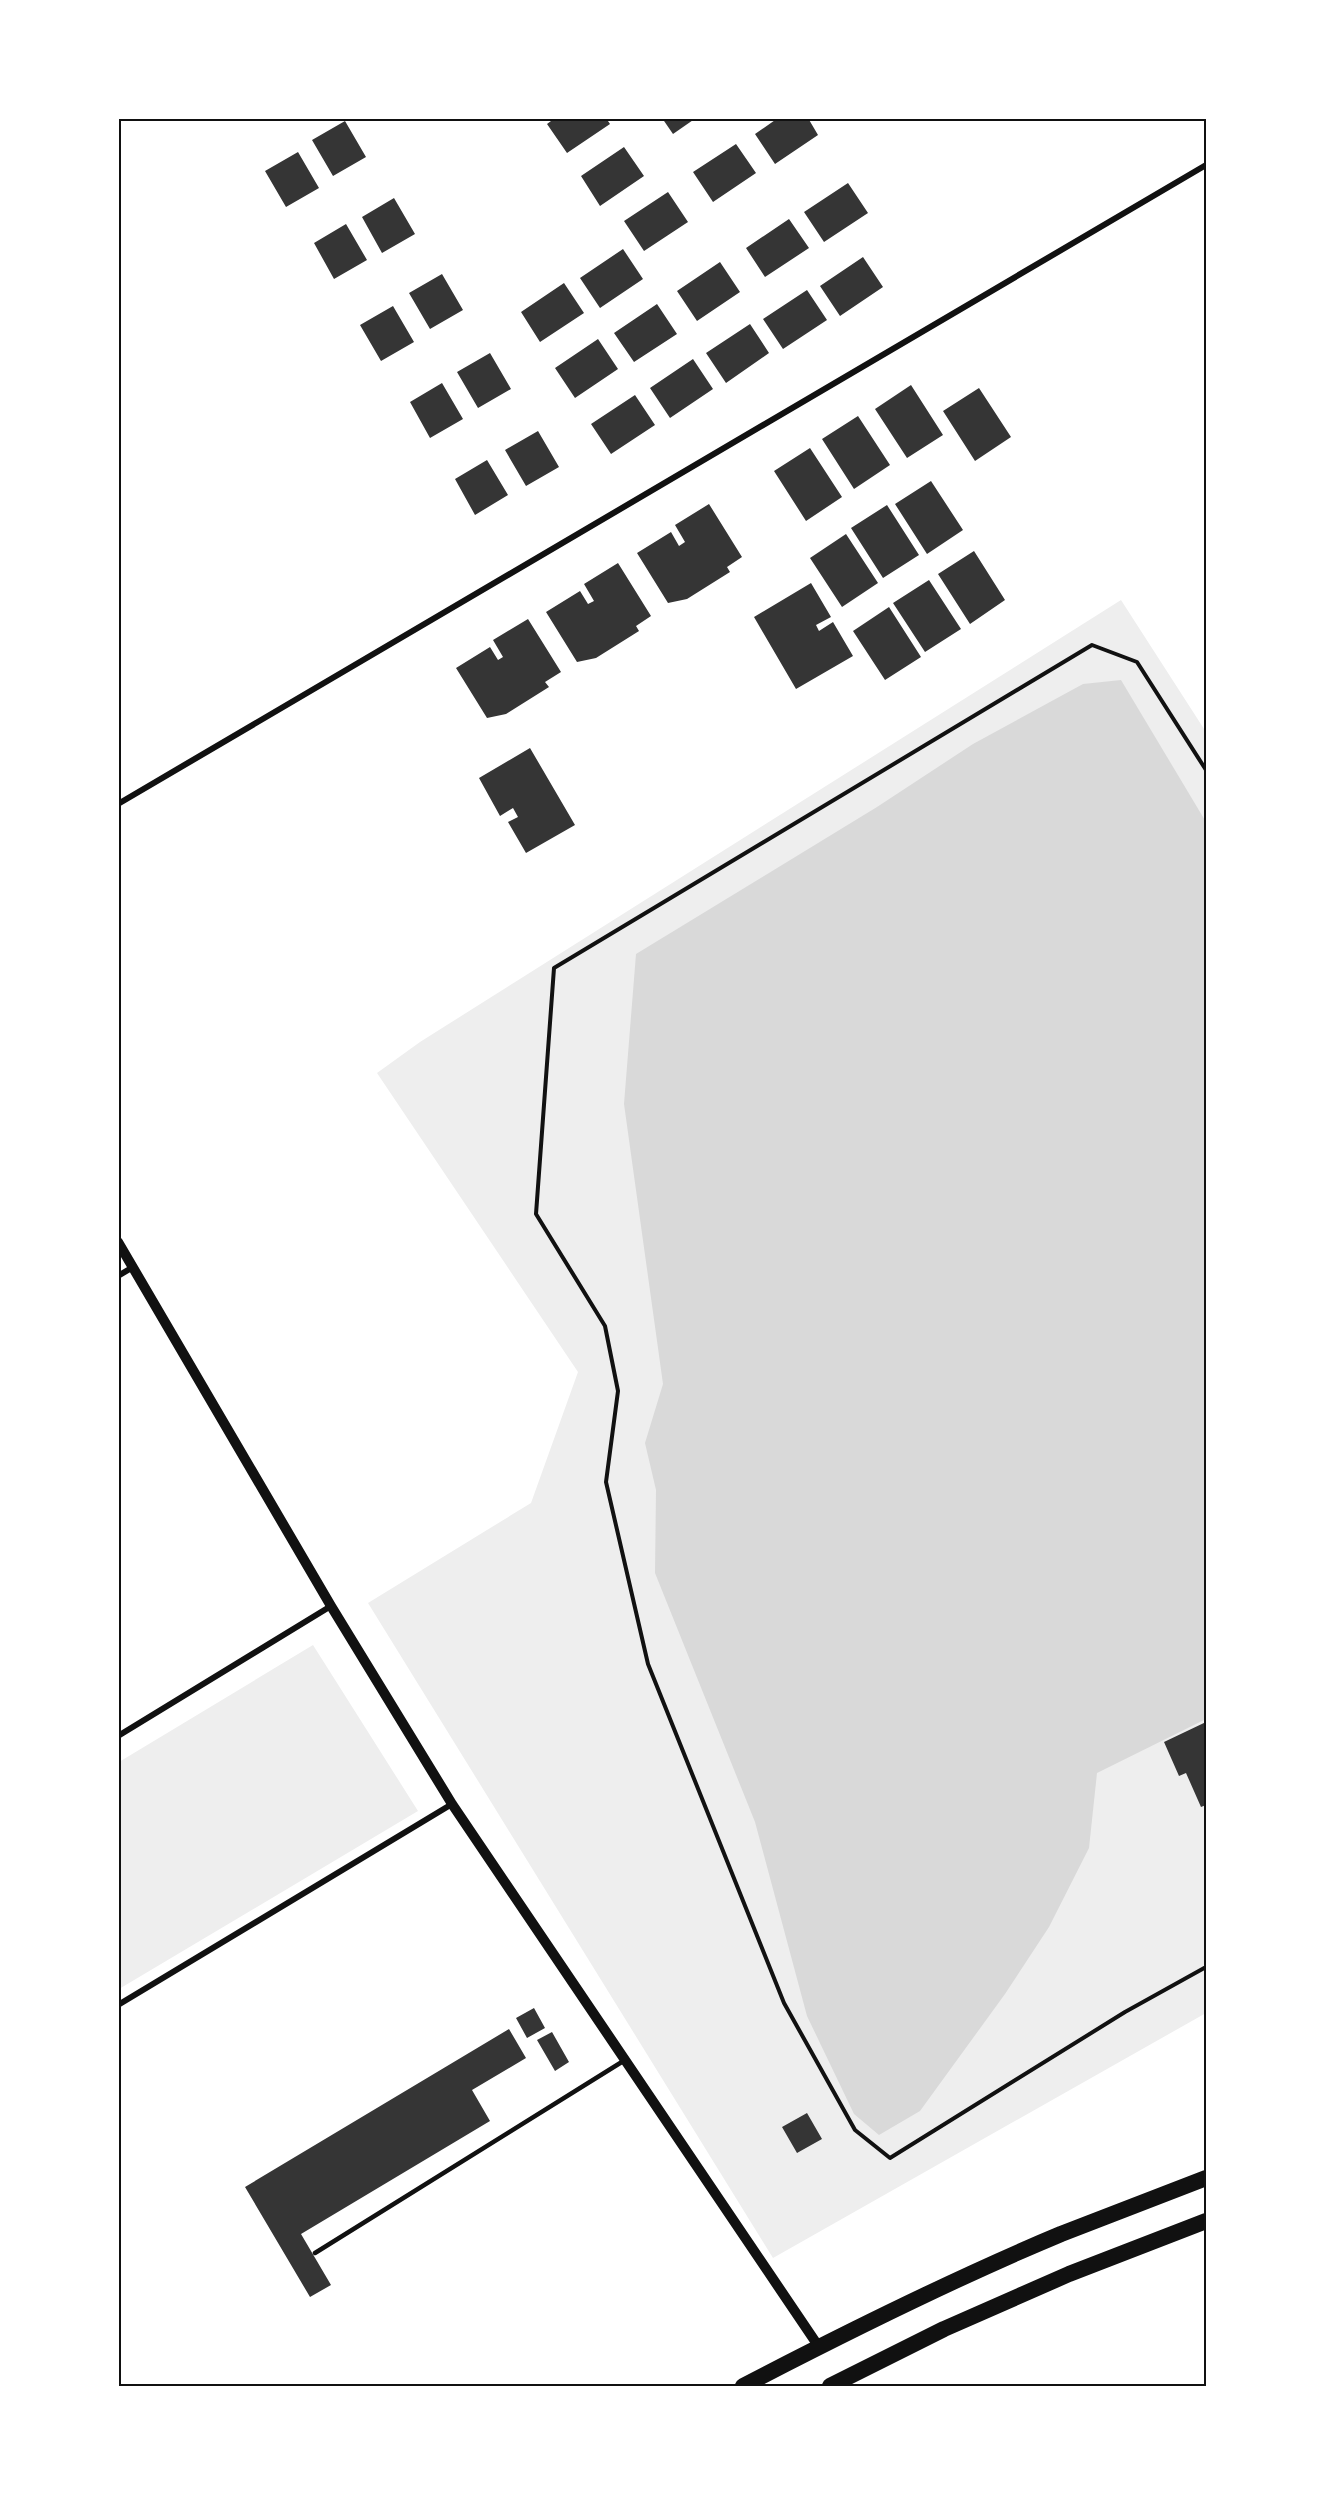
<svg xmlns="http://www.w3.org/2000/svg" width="1325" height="2505" font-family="'Fira Sans',sans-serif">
<rect width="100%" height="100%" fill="#fff"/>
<path fill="#eee" d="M 1121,600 L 1206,732 L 1206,2013 L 773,2258 L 368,1603 L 531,1503 L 578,1372 L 377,1073 L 420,1042 Z
M 313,1645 L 418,1811 L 119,1989 L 119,1762 Z"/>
<path fill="#d9d9d9" d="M 1121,680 L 1206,822 L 1206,1719 L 1097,1773 L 1089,1848 L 1049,1927 L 1005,1994 L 920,2111 L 879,2135 L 854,2114 L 807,2016 L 755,1822 L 655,1573 L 656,1490 L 645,1443 L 663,1384 L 624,1104 L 636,954 L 877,807 L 973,744 L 1083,684 Z"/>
<path fill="#353535" d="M 555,118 L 606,118 L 610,124 L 567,153 L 547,124 Z
M 662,118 L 696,118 L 673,134 Z
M 778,118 L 808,118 L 818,135 L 775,164 L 755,134 Z
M 345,121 L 366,157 L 333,176 L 312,140 Z
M 736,144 L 756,173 L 713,202 L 693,172 Z
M 624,147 L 644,176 L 600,206 L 581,176 Z
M 298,152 L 319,188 L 286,207 L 265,171 Z
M 848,183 L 868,213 L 824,242 L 804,212 Z
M 668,192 L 688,222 L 644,251 L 624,221 Z
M 394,198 L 415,234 L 382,253 L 362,217 Z
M 789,219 L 809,248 L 765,277 L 746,248 Z
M 346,224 L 367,260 L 334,279 L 314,243 Z
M 623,249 L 643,279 L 600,308 L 580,278 Z
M 863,257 L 883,287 L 840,316 L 820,286 Z
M 720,262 L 740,292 L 697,321 L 677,291 Z
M 442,274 L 463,310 L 430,329 L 409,293 Z
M 564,283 L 584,313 L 540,342 L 521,312 Z
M 807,290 L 827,320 L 783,349 L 763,319 Z
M 657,304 L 677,334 L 634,362 L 614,333 Z
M 393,306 L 414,342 L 381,361 L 360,325 Z
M 750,324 L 769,353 L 726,383 L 706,353 Z
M 598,339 L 618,369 L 575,398 L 555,368 Z
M 490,353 L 511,389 L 478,408 L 457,372 Z
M 693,359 L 713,389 L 670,418 L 650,388 Z
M 442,383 L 463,419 L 430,438 L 410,402 Z
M 911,385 L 943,435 L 907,458 L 875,409 Z
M 979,388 L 1011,437 L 975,461 L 943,411 Z
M 635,395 L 655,425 L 611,454 L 591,424 Z
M 858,416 L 890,465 L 854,489 L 822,439 Z
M 538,431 L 559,467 L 526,486 L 505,450 Z
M 810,448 L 842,497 L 806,521 L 774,471 Z
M 487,460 L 508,495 L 475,515 L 455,479 Z
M 931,481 L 963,530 L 927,554 L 895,504 Z
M 709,504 L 742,557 L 727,567 L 730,572 L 687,599 L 668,603 L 637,553 L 671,532 L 679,546 L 685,542 L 675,525 Z
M 887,505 L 919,555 L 883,578 L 851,528 Z
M 846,534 L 878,583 L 842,607 L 810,558 Z
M 974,551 L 1005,600 L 970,624 L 938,574 Z
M 618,563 L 651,616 L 636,626 L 639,631 L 596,658 L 577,662 L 546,612 L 580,591 L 588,604 L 594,601 L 584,584 Z
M 929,580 L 961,629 L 925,652 L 893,603 Z
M 811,583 L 831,617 L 816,625 L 819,631 L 833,622 L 853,656 L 796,689 L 754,617 Z
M 889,607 L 921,657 L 885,680 L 853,631 Z
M 528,619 L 561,672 L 545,682 L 549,687 L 506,714 L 487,718 L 456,668 L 490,647 L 498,660 L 503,657 L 493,640 Z
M 530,748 L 575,825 L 526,853 L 508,822 L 518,817 L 513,808 L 500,816 L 479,778 Z
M 1206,1722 L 1206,1805 L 1201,1807 L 1186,1773 L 1179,1776 L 1164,1742 Z
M 534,2008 L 545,2028 L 527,2038 L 516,2018 Z
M 509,2029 L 526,2058 L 472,2090 L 490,2121 L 301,2234 L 331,2285 L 310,2297 L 245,2187 Z
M 552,2032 L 569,2062 L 555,2071 L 537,2040 Z
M 807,2113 L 822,2139 L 797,2153 L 782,2127 Z"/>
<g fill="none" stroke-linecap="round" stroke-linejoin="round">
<path stroke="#111" stroke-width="4" d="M 1206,770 L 1137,662 L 1092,645 L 554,968 L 536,1214 L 605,1326 L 618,1391 L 606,1482 L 648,1664 L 784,2003 L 855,2130 L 890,2158 L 1125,2012 L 1206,1967"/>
<path stroke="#111" stroke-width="4.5" d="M 315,2253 L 625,2060"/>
<path stroke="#111" stroke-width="6" d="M 118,804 L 1206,165
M 118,1276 L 133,1267
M 118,1736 L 331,1606
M 118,2005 L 452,1804"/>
<path stroke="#111" stroke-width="10" d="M 118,1242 L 331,1606 L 452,1804 L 819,2347"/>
<path stroke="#111" stroke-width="16" d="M 743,2386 C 847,2332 953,2279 1061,2234 C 1109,2215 1158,2197 1206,2178
M 830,2386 L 944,2329 L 1069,2274 L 1206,2221"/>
</g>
<rect width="1325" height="2505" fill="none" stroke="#ffffff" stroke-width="240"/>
<rect x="120" y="120" width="1085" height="2265" fill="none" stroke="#111" stroke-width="2"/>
</svg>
